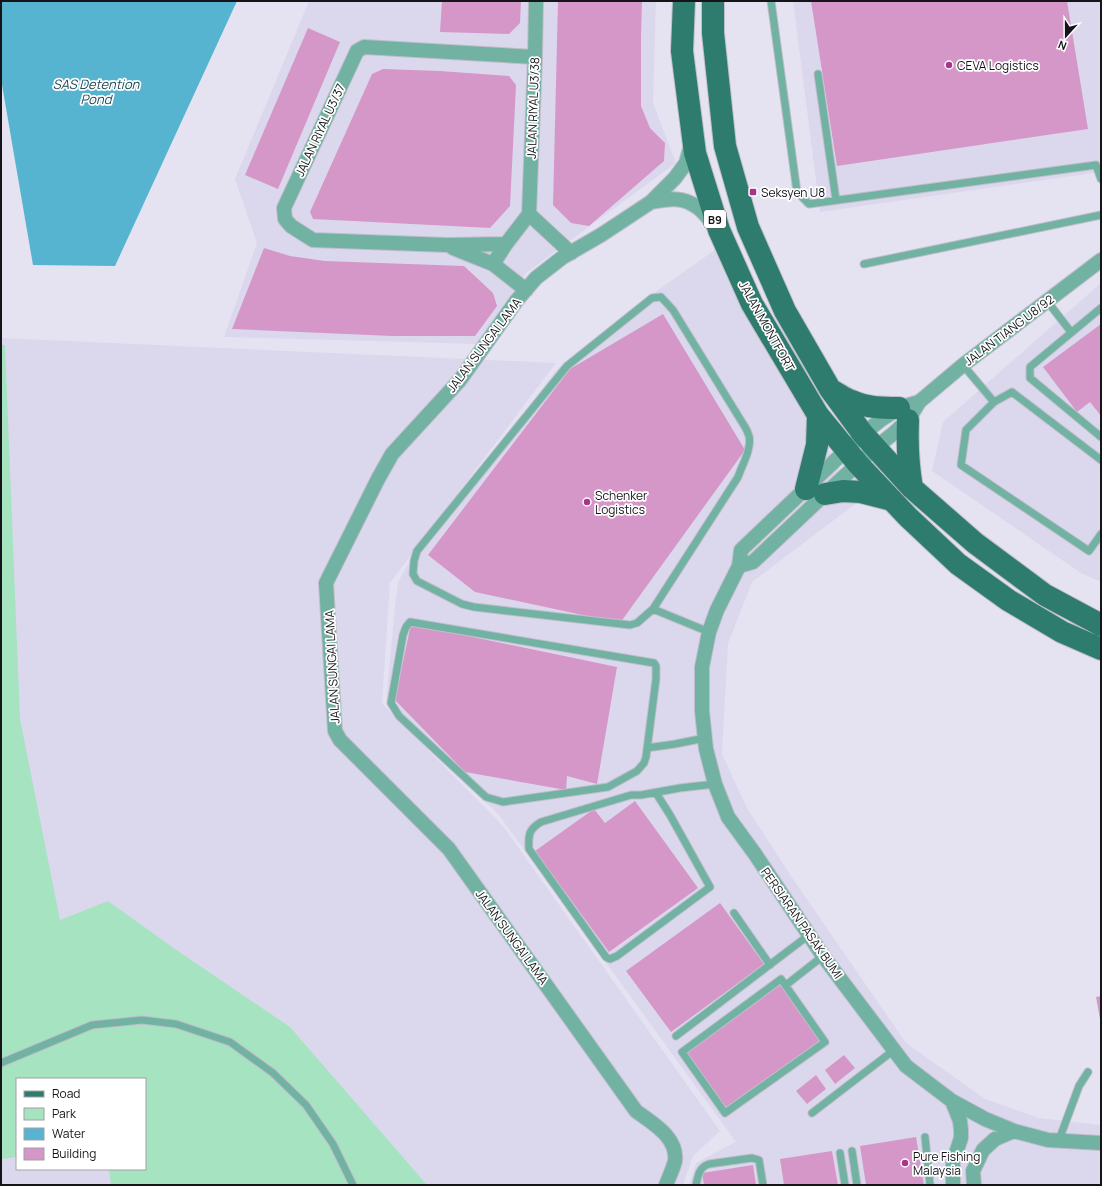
<svg xmlns="http://www.w3.org/2000/svg" width="1102" height="1186" font-family="Manrope,sans-serif">
<rect width="100%" height="100%" fill="#e5e3f1"/>
<path fill="#dbd8ee" fill-rule="evenodd" d="M 309,1 L 656,1 L 653,103 L 676,163 L 526,273 L 477,344 L 224,337 L 257,243 L 235,179 Z
M 793,1 L 1101,1 L 1101,172 L 820,212 Z
M 715,250 L 858,502 L 752,582 L 728,644 L 722,754 L 747,808 L 791,876 L 906,1043 L 985,1099 L 1039,1118 L 1101,1125 L 1101,1185 L 689,1185 L 696,1163 L 736,1142 L 499,815 L 405,724 L 386,703 L 395,606 L 398,582 L 411,559 L 559,367 L 645,299 Z
M 1101,283 L 1101,582 L 1081,573 L 932,471 L 943,422 Z
M 1,338 L 556,363 L 390,583 L 382,703 L 503,826 L 720,1131 L 693,1156 L 683,1185 L 1,1185 ZM 17,1079 L 145,1079 L 145,1169 L 17,1169 Z"/>
<path fill="#a6e3c0" d="M 1,345 L 5,345 L 20,719 L 60,920 L 108,901 L 175,949 L 290,1027 L 427,1185 L 111,1185 L 109,1169 L 145,1169 L 145,1079 L 17,1079 L 17,1157 L 1,1159 Z"/>
<path fill="#56b4d1" d="M 1,1 L 237,1 L 115,266 L 33,265 L 1,79 Z"/>
<path fill="#d597c8" d="M 442,1 L 521,1 L 520,23 L 509,34 L 440,32 Z
M 558,1 L 642,1 L 641,37 L 641,106 L 650,128 L 665,143 L 664,161 L 589,226 L 571,223 L 553,205 Z
M 811,1 L 1067,1 L 1088,129 L 837,166 Z
M 308,28 L 340,42 L 278,189 L 245,175 Z
M 383,69 L 440,71 L 509,76 L 516,85 L 510,206 L 490,228 L 313,219 L 310,212 L 372,74 Z
M 264,248 L 290,256 L 325,261 L 464,266 L 493,293 L 497,306 L 475,336 L 392,336 L 232,329 Z
M 663,314 L 745,450 L 620,623 L 475,592 L 428,555 L 570,369 Z
M 1101,324 L 1101,416 L 1090,402 L 1077,412 L 1043,367 Z
M 411,624 L 617,667 L 597,784 L 567,776 L 566,790 L 465,772 L 395,700 Z
M 635,801 L 698,888 L 609,952 L 535,851 L 594,809 L 605,823 Z
M 720,903 L 764,964 L 671,1032 L 626,971 Z
M 781,984 L 822,1041 L 725,1110 L 684,1053 Z
M 1101,996 L 1101,1019 L 1100,1019 L 1096,997 Z
M 844,1055 L 855,1068 L 835,1084 L 825,1070 Z
M 816,1075 L 826,1089 L 807,1104 L 796,1091 Z
M 916,1137 L 924,1185 L 866,1185 L 860,1146 Z
M 832,1151 L 838,1185 L 784,1185 L 780,1159 Z
M 753,1165 L 756,1185 L 704,1185 L 702,1173 Z"/>
<g fill="none" stroke-linecap="round" stroke-linejoin="round">
<defs>
<path id="lane" d="M 771,1 L 797,192 L 809,204 L 1096,165 L 1101,179
M 818,74 L 836,200
M 864,264 L 1101,215
M 1047,301 L 1071,332
M 1101,308 L 1030,367 L 1030,378 L 1101,437
M 963,365 L 994,402
M 1101,460 L 1012,392 L 994,402 L 966,430 L 961,465 L 1089,551 L 1101,534
M 653,609 L 637,623 L 630,625 L 474,607 L 462,604 L 417,581 L 413,574 L 414,561 L 417,551 L 567,366 L 652,298 L 661,297 L 673,310 L 745,427 C 747,430 748,433 749,436 C 752,449 742,465 738,477 L 653,609 L 709,632
M 410,622 L 654,663 L 656,666 L 656,679 L 646,757 L 644,763 L 637,771 L 608,787 L 503,802 L 486,797 L 399,716 L 391,703 L 403,635 L 406,627 Z
M 647,748 L 675,744 L 705,738
M 656,793 L 670,815 L 710,887 L 617,956 L 610,959 L 606,957 L 529,849 C 528,835 529,829 541,822 L 631,795 L 641,795 L 680,788 L 715,784
M 734,913 L 770,965
M 781,979 L 825,1042 L 725,1113 L 682,1052 Z
M 786,985 L 823,956
M 676,1036 L 809,935
M 1,1063 L 92,1025 L 142,1020 L 176,1024 L 230,1042 L 273,1073 L 306,1105 L 333,1144 L 353,1185
M 812,1113 L 894,1050
M 925,1137 L 930,1185
M 1059,1140 L 1079,1086 L 1088,1072
M 852,1151 L 857,1185
M 840,1153 L 845,1185
M 696,1185 C 698,1176 699,1167 709,1164 L 752,1158 L 759,1160 L 763,1185"/>
<path id="street" d="M 651,202 C 667,199 682,196 697,207 C 703,211 709,219 714,225
M 529,214 L 535,57 L 536,1
M 506,244 L 447,245 L 313,240 L 291,226 L 285,219 L 284,208 L 357,51 L 364,47 L 535,57
M 453,248 L 493,264
M 526,290 L 493,264 L 506,244 L 529,214 L 571,253
M 919,402 L 899,408 L 882,419 L 863,434 L 741,550 L 739,566 L 717,610 L 709,632 L 702,667 L 702,711 L 706,749 L 715,784 L 728,817 L 755,854 L 823,956 L 906,1066 L 952,1101 L 985,1119 L 1014,1131 L 1048,1140 L 1101,1143
M 739,566 L 753,562 L 825,494 L 875,448 L 894,433 L 908,420 L 919,402 L 963,365 L 1101,260
M 952,1101 L 960,1121 L 961,1130 L 961,1138 L 953,1162 L 953,1185
M 666,1185 C 669,1177 673,1169 675,1161 C 678,1137 652,1123 636,1111 L 449,849 L 340,740 L 335,731 L 326,583 L 378,479 L 392,454 L 460,380 L 517,300 L 536,278 L 563,257 L 601,235 L 651,202 L 675,178 L 686,163 L 691,145
M 974,1185 L 973,1171 L 983,1150 L 995,1139 L 1014,1131"/>
<path id="primary" d="M 684,1 L 682,51 L 695,153 L 719,230 L 752,304 L 818,415 L 858,464 L 908,517 L 958,564 L 1008,600 L 1062,632 L 1101,649
M 713,1 L 713,33 L 725,146 L 748,227 L 785,311 L 830,389 L 863,434 L 912,488 L 975,543 L 1045,595 L 1101,625
M 833,391 C 839,394 845,399 852,401 C 867,408 883,408 899,408
M 908,420 C 907,443 908,465 912,488
M 806,489 L 817,445 L 818,415
M 825,494 L 843,491 L 861,492 L 892,500"/>
</defs>
<use href="#lane" stroke="#c0beca" stroke-width="9"/>
<use href="#street" stroke="#c0beca" stroke-width="16"/>
<use href="#primary" stroke="#c0beca" stroke-width="24"/>
<use href="#lane" stroke="#71b2a3" stroke-width="7"/>
<use href="#street" stroke="#71b2a3" stroke-width="14"/>
<use href="#primary" stroke="#2d7c6d" stroke-width="22"/>
</g>
<g fill="#a9348d" stroke="#fff" stroke-width="1.5">
<circle cx="949" cy="65" r="4"/>
<rect x="749" y="188" width="8" height="8" rx="2"/>
<circle cx="587" cy="502" r="4"/>
<circle cx="905" cy="1163" r="4"/>
</g>
<g text-anchor="middle" dominant-baseline="central" stroke-width="3.5" stroke-linejoin="round" paint-order="stroke">
<rect fill="#fff" stroke="#5b5a5e" stroke-width="1" x="704" y="210" width="22" height="18" rx="3"/>
<g font-size="11" font-weight="bold" fill="#151419">
<text x="715" y="219">B9</text>
</g>
<g font-size="12" fill="#151419" stroke="#fff" text-anchor="start">
<text x="957" y="65">CEVA Logistics</text>
<text x="761" y="192">Seksyen U8</text>
<text x="595" y="495">Schenker<tspan x="595" dy="14">Logistics</tspan></text>
<text x="913" y="1156">Pure Fishing<tspan x="913" dy="14">Malaysia</tspan></text>
</g>
<g font-size="12" fill="#151419" stroke="#fff">
<text transform="translate(533 108) rotate(-88)">JALAN RIYAL U3/38</text>
<text transform="translate(320 130) rotate(-65)">JALAN RIYAL U3/37</text>
<text transform="translate(767 326) rotate(61)">JALAN MONTFORT</text>
<text transform="translate(1009 330) rotate(-37)">JALAN TIANG U8/92</text>
<text transform="translate(484 345) rotate(-53)">JALAN SUNGAI LAMA</text>
<text transform="translate(332 667) rotate(-93)">JALAN SUNGAI LAMA</text>
<text transform="translate(802 923) rotate(55)">PERSIARAN PASAK BUMI</text>
<text transform="translate(512 937) rotate(54)">JALAN SUNGAI LAMA</text>
</g>
<g font-size="13" font-style="italic" fill="#1f4955" stroke="#fff">
<text x="96" y="84">SAS Detention<tspan x="96" dy="15">Pond</tspan></text>
</g>
</g>
<rect width="1102" height="1186" fill="none" stroke="#151419" stroke-width="4"/>
<rect x="16" y="1078" width="130" height="92" fill="#ffffff" stroke="#a1a1a3"/>
<rect x="24" y="1091" width="20" height="6" fill="#2d7c6d" stroke="#a1a1a3"/>
<text x="52" y="1098" font-size="12" fill="#151419">Road</text>
<rect x="24" y="1108" width="20" height="12" fill="#a6e3c0" stroke="#a1a1a3"/>
<text x="52" y="1118" font-size="12" fill="#151419">Park</text>
<rect x="24" y="1128" width="20" height="12" fill="#56b4d1" stroke="#a1a1a3"/>
<text x="52" y="1138" font-size="12" fill="#151419">Water</text>
<rect x="24" y="1148" width="20" height="12" fill="#d597c8" stroke="#a1a1a3"/>
<text x="52" y="1158" font-size="12" fill="#151419">Building</text>
<g transform="translate(1066 36) rotate(201)" stroke="#ffffff" stroke-width="3" paint-order="stroke">
<path d="M0-3L7 15L0 10L-7 15Z" fill="#151419"/>
<text y="-6" font-size="11" font-weight="bold" text-anchor="middle" fill="#151419">N</text>
</g>
</svg>
